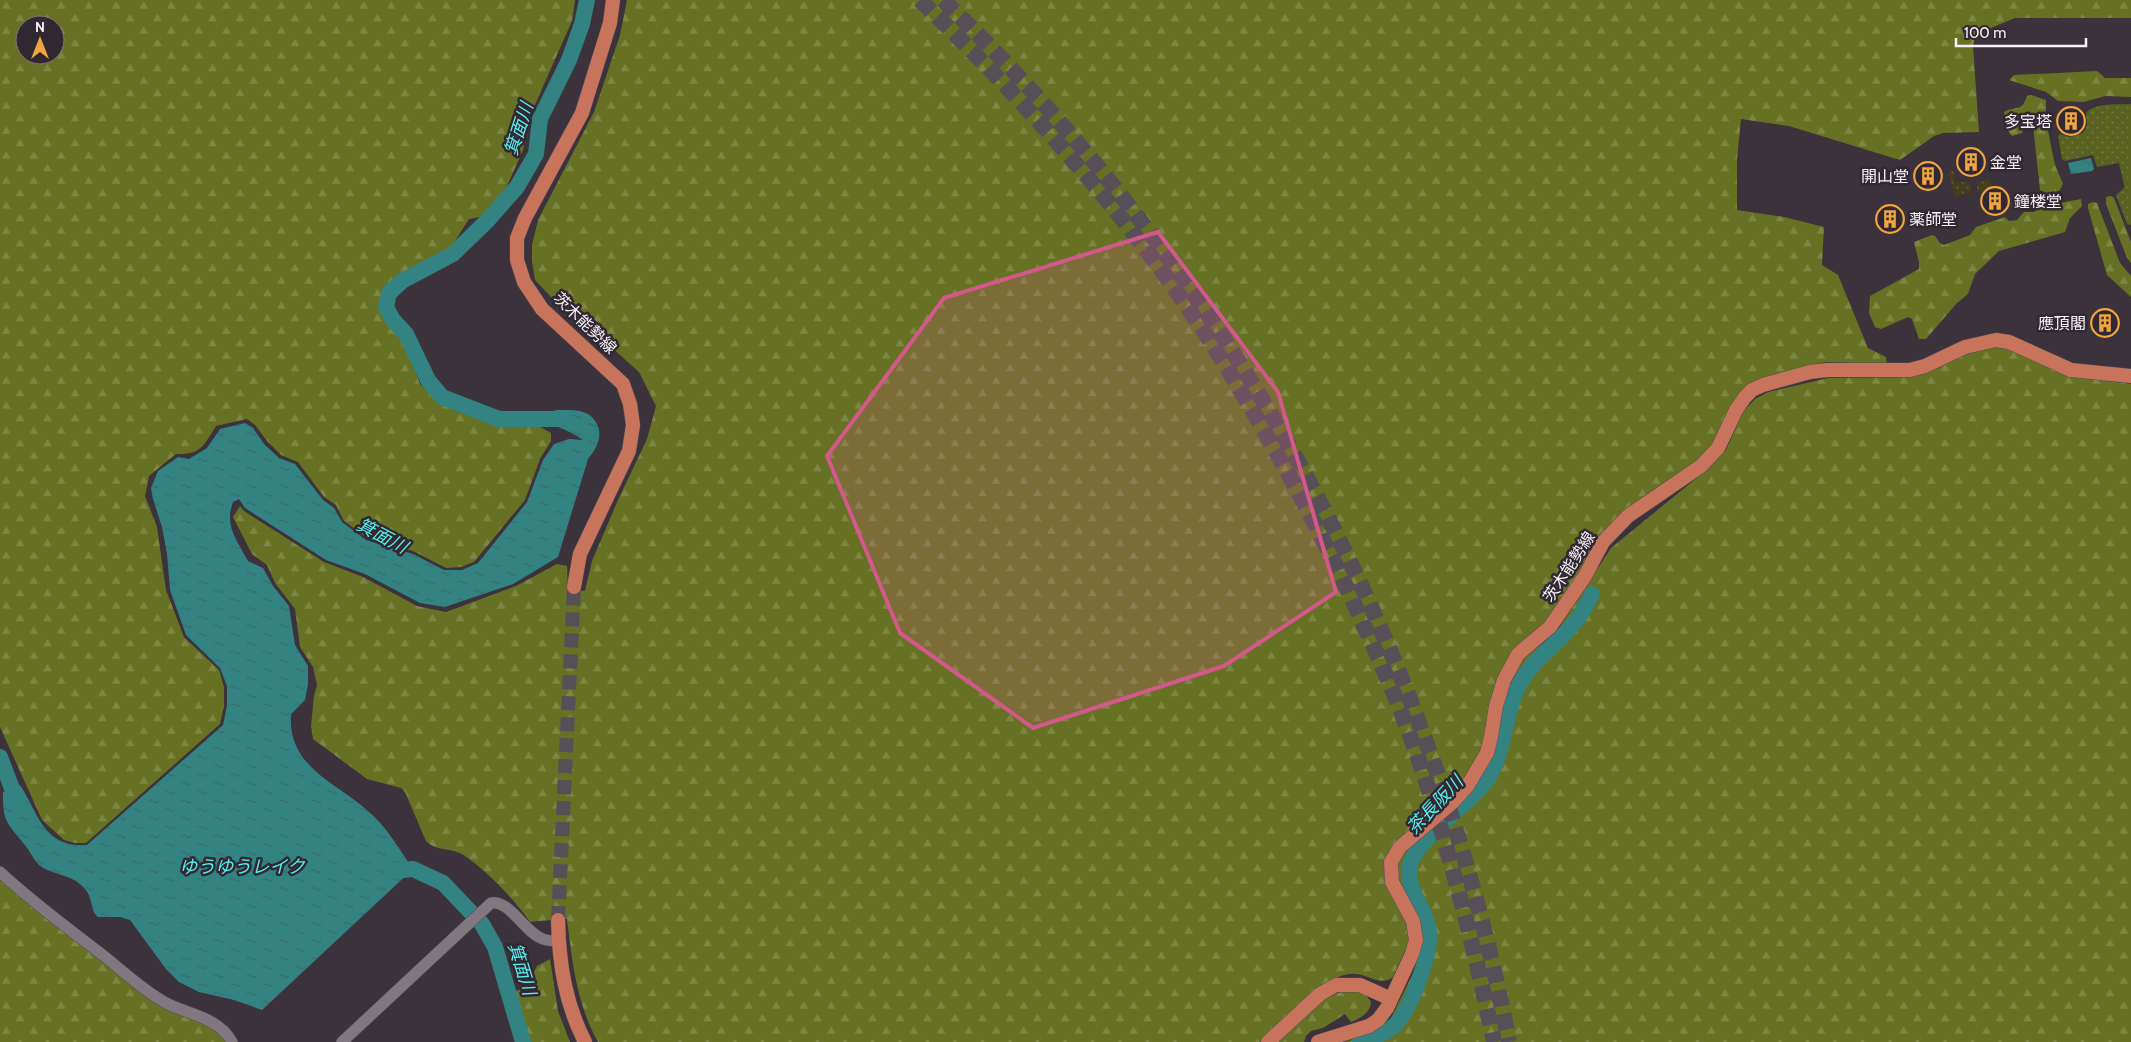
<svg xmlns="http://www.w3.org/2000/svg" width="2131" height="1042" font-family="Cabin,'Noto Sans JP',sans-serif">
<defs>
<pattern id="forest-firs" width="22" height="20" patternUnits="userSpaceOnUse" patternTransform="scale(1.25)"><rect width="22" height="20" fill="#677123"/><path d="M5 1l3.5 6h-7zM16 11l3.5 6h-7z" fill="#7e8644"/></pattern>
<pattern id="sand-dots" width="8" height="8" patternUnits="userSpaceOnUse" patternTransform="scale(1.25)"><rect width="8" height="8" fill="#463d1d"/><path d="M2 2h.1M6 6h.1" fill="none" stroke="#615a3f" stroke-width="1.8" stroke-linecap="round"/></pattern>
<pattern id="park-dots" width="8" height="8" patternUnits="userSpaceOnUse" patternTransform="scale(1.25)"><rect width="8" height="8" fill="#586120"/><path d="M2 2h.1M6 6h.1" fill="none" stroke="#717841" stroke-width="1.8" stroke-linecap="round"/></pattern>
<pattern id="water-ripples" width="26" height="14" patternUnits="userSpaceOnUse" patternTransform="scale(1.25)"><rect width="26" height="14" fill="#338383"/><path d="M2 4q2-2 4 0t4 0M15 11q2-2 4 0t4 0" fill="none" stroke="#3d6969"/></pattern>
</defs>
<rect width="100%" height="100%" fill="#3b323b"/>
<path fill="url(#forest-firs)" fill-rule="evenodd" d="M 0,0 L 575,0 L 572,21 L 530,116 L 523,150 L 508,184 L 495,206 L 485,216 L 469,219 L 450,249 L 398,277 L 385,289 L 380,308 L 389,322 L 403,338 L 420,384 L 438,400 L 499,423 L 537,425 L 551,433 L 551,441 L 540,459 L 525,500 L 474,562 L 461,567 L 446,568 L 413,551 L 367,538 L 344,521 L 336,505 L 324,497 L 298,462 L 281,455 L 267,441 L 255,425 L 247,419 L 216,426 C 204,445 201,455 176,454 L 149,476 L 145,496 L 157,527 L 166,590 L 184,637 L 219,670 L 224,687 L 224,706 L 220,724 L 86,843 L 75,843 L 64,840 L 42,820 L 0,727 ZM 25,25 L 55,25 L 55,55 L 25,55 Z
M 627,0 L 2131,0 L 2131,18 L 2015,18 L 1976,34 L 1973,46 L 1979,132 L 1943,133 L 1934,136 L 1900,160 L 1789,126 L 1741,119 L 1737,160 L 1737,210 L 1784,217 L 1824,227 L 1822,265 L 1838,275 L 1868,348 L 1886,357 L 1887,364 L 1825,362 L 1759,380 L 1713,447 L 1697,463 L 1665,482 L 1626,512 L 1547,626 L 1524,641 L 1482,752 L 1465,783 L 1391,854 L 1407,920 L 1410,940 L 1393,977 C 1381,987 1368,974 1355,974 C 1345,973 1337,978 1328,982 L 1263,1042 L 598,1042 C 577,1005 572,961 567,919 C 554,919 543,921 530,922 C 515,900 487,871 465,856 C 453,847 436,852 426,841 L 405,792 L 401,788 L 367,779 L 313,739 L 311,726 L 314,696 L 317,685 L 313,667 L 300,647 L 295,609 L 275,583 L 267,565 L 252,554 L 233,517 L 240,506 L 244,511 L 324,562 L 363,577 L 417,606 L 446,612 L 516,586 L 557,564 L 567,566 L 568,589 L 585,591 L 592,561 L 618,500 L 647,439 L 656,406 L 639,372 L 611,347 L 583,318 L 554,300 L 535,280 L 532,261 L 532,245 L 538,220 L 594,112 L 620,35 Z
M 2097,71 L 2105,78 L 2131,78 L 2131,97 L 2105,96 L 2084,102 L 2058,101 L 2046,92 L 2009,80 L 2014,75 Z
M 2031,95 L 2046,100 L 2046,112 L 2043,114 L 2034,113 L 2025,121 L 2022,133 L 2012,136 L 2007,130 L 2004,112 C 2017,105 2021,113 2027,96 Z
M 2036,121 L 2040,121 L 2048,131 L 2055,165 L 2063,184 L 2059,191 L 2045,193 L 2040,190 L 2033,125 Z
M 2111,196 L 2114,198 L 2131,242 L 2131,263 L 2127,258 L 2106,204 L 2106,197 Z
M 2081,199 L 2082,206 L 2070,218 L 2065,232 L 1999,251 L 1975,274 L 1968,294 L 1957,303 L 1926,339 L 1919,339 L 1912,319 L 1908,317 L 1881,329 L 1875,327 L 1869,313 L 1870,296 L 1919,269 L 1919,262 L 1914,242 L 1932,235 L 1935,236 L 1940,243 L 1944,245 L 1970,235 L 1976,227 L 2005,217 L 2009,221 L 2017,220 L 2024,212 L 2034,212 L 2039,207 Z
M 2093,202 L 2097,203 L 2120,263 L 2131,276 L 2131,297 L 2107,275 L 2088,208 L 2088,204 Z
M 1984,346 L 2009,348 L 2071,376 L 2131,384 L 2131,1042 L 1344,1042 L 1370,1034 L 1390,1020 L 1424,951 L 1425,934 L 1420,920 L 1399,886 L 1395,872 L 1401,856 L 1452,808 L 1503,757 L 1506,707 L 1511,685 L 1522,659 L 1555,634 L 1611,548 L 1704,472 L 1726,450 L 1743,412 L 1755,399 L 1768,392 L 1828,378 L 1910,377 Z
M 0,874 L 134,986 L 208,1024 L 218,1031 L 226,1042 L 0,1042 Z
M 550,959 L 558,1011 L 570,1042 L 529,1042 L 516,991 L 526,987 L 537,966 Z
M 1356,991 L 1366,995 L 1371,1002 C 1370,1013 1361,1018 1351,1022 L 1345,1014 L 1323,1028 L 1311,1031 L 1306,1036 L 1304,1042 L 1277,1042 L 1323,1000 L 1340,992 Z"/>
<path fill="url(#sand-dots)" d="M 1950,171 L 1954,171 L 1955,182 L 1970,182 L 1971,193 L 1955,196 L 1948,174 Z
M 1990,179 L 1992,191 L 1977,192 L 1977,182 Z"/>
<path fill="url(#park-dots)" d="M 2131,104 L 2131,225 L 2127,224 L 2116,195 L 2124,188 L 2124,185 L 2119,163 L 2097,167 L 2093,155 L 2065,161 L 2062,159 L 2058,136 L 2060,134 L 2069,137 L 2083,133 L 2087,126 L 2086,113 C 2096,102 2117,105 2131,104 Z"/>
<path fill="url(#water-ripples)" d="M 2091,158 L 2094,169 L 2092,171 L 2071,174 L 2068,163 Z
M 557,410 C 566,410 580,409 588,414 C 606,427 600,445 588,459 L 558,557 L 513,584 L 445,607 L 420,603 L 365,574 L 326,560 L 245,508 L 239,499 L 233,502 C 224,526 237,540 248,561 L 263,568 L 273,586 L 289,606 L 295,645 L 308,666 L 308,684 L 305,700 L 291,714 C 287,767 337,783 368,811 C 387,827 399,849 413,869 L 262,1010 L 234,1000 L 199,992 L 179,982 L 166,969 L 130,920 L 120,917 L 98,917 C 89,910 95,897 81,885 C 69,874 50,874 39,865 C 35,861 31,854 28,849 C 10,825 2,825 3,792 L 20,785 C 39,814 43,848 87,845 L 223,725 L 227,706 L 227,686 L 220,668 L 186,635 L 170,590 L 167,554 L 162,527 L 153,499 L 151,488 L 158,471 L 178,457 L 189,459 L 207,448 L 220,429 L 245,423 L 253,428 L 264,444 L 279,458 L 295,464 L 323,500 L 334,508 L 342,522 L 366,540 L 413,554 L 444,570 L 462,570 L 478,563 L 527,502 L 543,460 L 554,444 L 569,439 L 583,440 C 574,433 550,422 539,422 L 539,415 Z"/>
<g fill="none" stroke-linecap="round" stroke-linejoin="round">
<path stroke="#338383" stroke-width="16" d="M 559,419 L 499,419 L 442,397 L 428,380 L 406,334 L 393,320 L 386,307 L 389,293 L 402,281 L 453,254 L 488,220 L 517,187 L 536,154 L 540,119 L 569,60 L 582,24 L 587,0
M 0,757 L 19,807
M 393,871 L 413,869 L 443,883 L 482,924 L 495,947 L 523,1042
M 1359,1042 C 1372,1038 1386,1034 1396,1024 C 1412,1006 1434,949 1428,925 C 1423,906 1405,886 1410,865 C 1416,840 1469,804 1486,781 C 1506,752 1503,715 1519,685 C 1535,656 1562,641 1579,617 C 1584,610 1588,602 1592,594"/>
<path stroke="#574f57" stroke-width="14" stroke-dasharray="14 7" stroke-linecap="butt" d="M 558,920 L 574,587"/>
<path stroke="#574f57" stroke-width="16" stroke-dasharray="16 8" stroke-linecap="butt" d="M 920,0 C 1029,105 1133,220 1214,347 C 1259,419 1301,494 1338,570 C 1369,634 1398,699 1421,766 C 1451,856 1475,949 1494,1042
M 943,0 C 1233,277 1434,648 1509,1042"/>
<defs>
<path id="tertiary" d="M 0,872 C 32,902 69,929 104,956 C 124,972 145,992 168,1004 C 191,1015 219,1018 232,1042
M 342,1042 L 491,903 C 509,899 525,933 543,939 C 548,941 553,941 559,941"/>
<path id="primary" d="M 574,587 L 580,554 L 629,451 L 633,425 L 630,404 L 623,384 L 542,309 L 524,282 L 517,260 L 517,238 L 525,218 L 582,113 L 610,23 L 613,0
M 558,920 C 559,963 565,1003 585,1042
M 1268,1042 L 1320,994 L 1336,985 L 1360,985 L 1391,999
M 1318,1042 L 1369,1026 L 1378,1020 L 1387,1008 L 1412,954 L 1416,940 L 1413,921 L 1392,882 L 1391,862 L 1400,847 L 1453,802 L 1468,785 L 1487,753 L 1491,737 L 1496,706 L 1504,680 L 1518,654 L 1550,627 L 1585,576 L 1603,542 L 1628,516 L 1701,466 L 1718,448 L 1736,410 L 1745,397 L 1752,390 L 1763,385 L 1810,372 L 1827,370 L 1910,370 L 1925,366 L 1965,347 L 1996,340 L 2009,342 L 2071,370 L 2131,376"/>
</defs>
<use href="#tertiary" stroke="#554e55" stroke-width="12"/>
<use href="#primary" stroke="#554e55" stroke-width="15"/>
<use href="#tertiary" stroke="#817781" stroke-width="11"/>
<use href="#primary" stroke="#c8735c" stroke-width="14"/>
</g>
<path fill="#d2598a" fill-opacity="0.2" stroke="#d2598a" stroke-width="4" stroke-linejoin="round" d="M 1158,232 L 1278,392 L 1336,592 L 1224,666 L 1033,728 L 900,633 L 827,456 L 944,298 Z"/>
<defs>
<symbol id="building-ring" viewBox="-11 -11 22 22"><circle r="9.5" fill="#312831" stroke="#f1a540" stroke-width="1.5"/><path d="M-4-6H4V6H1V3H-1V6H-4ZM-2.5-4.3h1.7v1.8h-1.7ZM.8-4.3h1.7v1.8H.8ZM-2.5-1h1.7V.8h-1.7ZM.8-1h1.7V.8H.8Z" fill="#f1a540"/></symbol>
</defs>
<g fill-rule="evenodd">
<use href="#building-ring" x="2055" y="105" width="32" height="32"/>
<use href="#building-ring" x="1955" y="146" width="32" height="32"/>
<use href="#building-ring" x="1912" y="160" width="32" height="32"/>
<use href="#building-ring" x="1979" y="185" width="32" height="32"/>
<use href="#building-ring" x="1874" y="203" width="32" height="32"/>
<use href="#building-ring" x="2089" y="307" width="32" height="32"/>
</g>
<g text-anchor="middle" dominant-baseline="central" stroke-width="5" stroke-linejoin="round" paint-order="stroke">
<g font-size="16" fill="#f8f2f8" stroke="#312831" text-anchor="end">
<text x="2052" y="121">多宝塔</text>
<text x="1990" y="162" text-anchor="start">金堂</text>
<text x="1909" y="176">開山堂</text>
<text x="2014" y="201" text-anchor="start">鐘楼堂</text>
<text x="1909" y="219" text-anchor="start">薬師堂</text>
<text x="2086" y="323">應頂閣</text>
</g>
<g font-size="16" fill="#f8f2f8" stroke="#312831">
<text transform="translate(585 323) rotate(44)">茨木能勢線</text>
<text transform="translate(1569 567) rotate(-57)">茨木能勢線</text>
</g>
<g font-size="18" font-style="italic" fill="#57eeee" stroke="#312831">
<text transform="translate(519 129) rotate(-72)">箕面川</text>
<text transform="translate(382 536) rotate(28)">箕面川</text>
<text transform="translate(1435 805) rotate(-47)">茶長阪川</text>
<text x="242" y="867">ゆうゆうレイク</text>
<text transform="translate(522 969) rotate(73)">箕面川</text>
</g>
</g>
<g transform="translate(40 40)"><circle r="24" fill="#312831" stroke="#817981"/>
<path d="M0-4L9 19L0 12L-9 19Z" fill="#f1a540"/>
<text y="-8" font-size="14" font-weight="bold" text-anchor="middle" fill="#f8f2f8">N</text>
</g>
<path d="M1956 38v8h130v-8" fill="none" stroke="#f8f2f8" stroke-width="2.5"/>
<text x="1964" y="38" font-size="15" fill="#f8f2f8" stroke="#312831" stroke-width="4" paint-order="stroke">100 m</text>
</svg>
